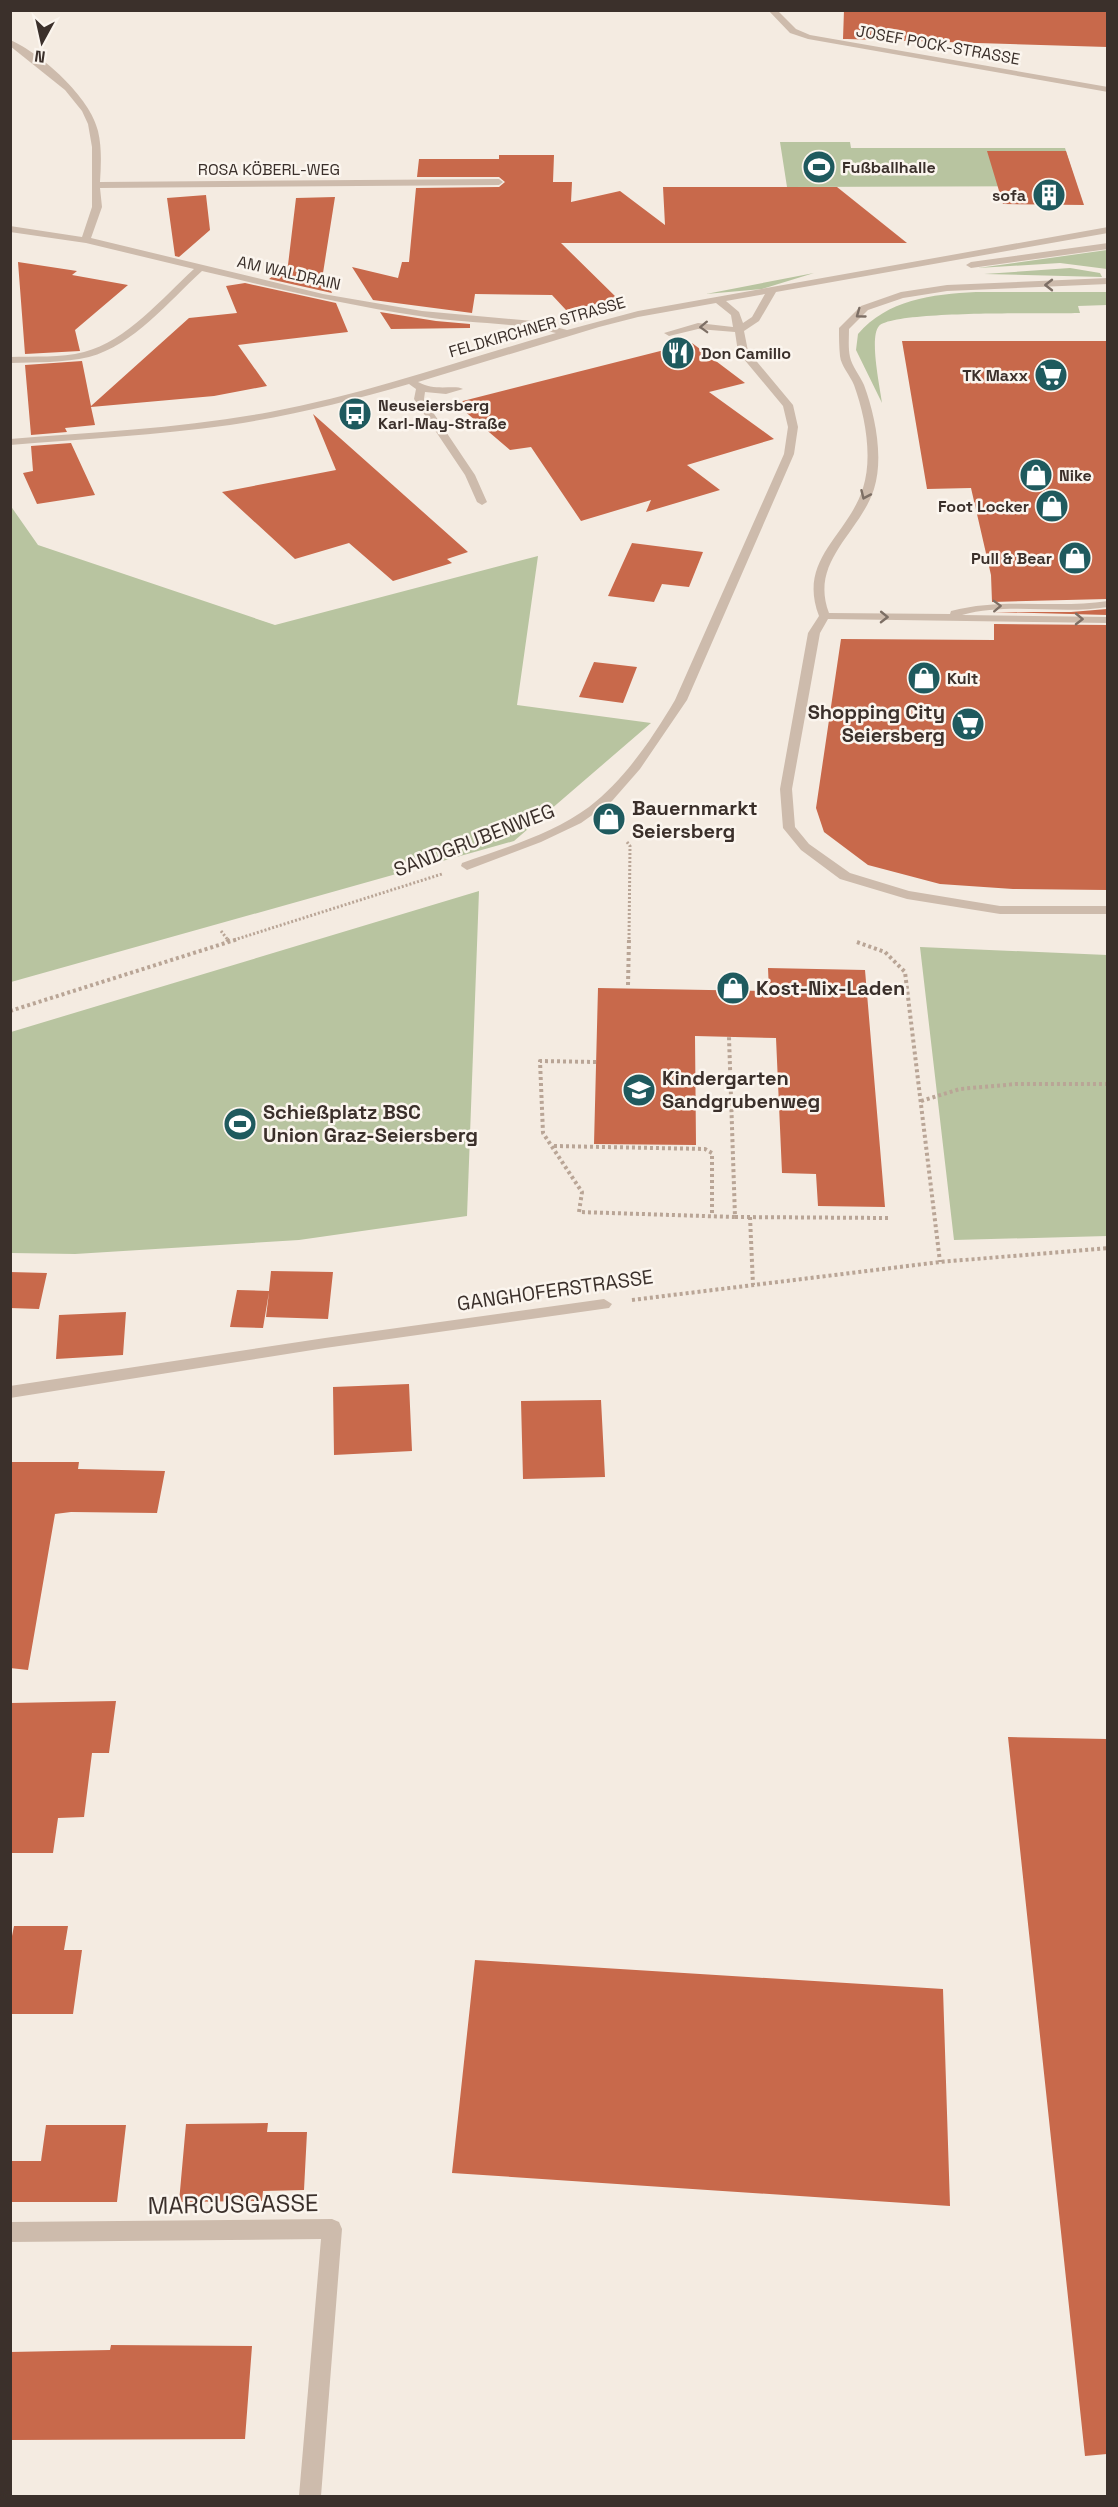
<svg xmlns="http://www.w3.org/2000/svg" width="1118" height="2507" font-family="'Space Grotesk',sans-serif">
<rect width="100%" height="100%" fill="#f4ebe1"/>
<path fill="#b8c4a0" d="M 780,142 L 850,142 L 851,148 L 1065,148 L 1073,174 L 1063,186 L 787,187 Z
M 1107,250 L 1107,269 L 1060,263 L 978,268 Z
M 1070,268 L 1100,273 L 1102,277 L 984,274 Z
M 814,273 L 762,289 L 706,294 Z
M 976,292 L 1107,292 L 1107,305 L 1078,306 L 1080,313 C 1050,314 894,310 879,326 C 869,337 880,387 882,403 L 856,350 L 858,334 C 887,300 932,294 976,292 Z
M 10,505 L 38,545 L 275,625 L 538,556 L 517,705 L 651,723 L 514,841 L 11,982 Z
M 479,891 L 467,1216 L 299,1240 L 75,1254 L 11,1253 L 11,1032 Z
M 920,947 L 1107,955 L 1107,1236 L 954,1240 Z"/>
<path fill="#c8694b" d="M 844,10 L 1107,10 L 1107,47 L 847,39 L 843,39 Z
M 987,151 L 1066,151 L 1084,205 L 1003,204 Z
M 499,155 L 554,155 L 553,182 L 572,182 L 571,202 L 620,191 L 665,225 L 663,187 L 837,187 L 907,243 L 561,243 L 619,300 L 566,310 L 552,295 L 475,294 L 472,313 L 373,300 L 352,267 L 398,278 L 402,262 L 409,262 L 416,188 L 499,187 L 505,182 L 499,177 L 417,177 L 419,159 L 499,159 Z
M 206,195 L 210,230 L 179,257 L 175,256 L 167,198 Z
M 335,197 L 323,273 L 332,293 L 269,279 L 288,265 L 296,198 Z
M 18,262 L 77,271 L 72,275 L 128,285 L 75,330 L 80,351 L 25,354 Z
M 245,283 L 336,303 L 348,332 L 238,345 L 267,386 L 214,396 L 91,407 L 95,425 L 65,428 L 67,432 L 31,435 L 25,365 L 82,361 L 91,406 L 189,318 L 237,313 L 226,286 Z
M 380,312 L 436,321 L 470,324 L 470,328 L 391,329 Z
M 902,341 L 1107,341 L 1107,599 L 992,602 L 991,575 L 971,488 L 927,489 Z
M 692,343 L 745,383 L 709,392 L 774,439 L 687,465 L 720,490 L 646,512 L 651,500 L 581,521 L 531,447 L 510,450 L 455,403 Z
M 313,414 L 468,552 L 447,559 L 452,563 L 393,581 L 349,543 L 295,559 L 222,492 L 336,470 Z
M 71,443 L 95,495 L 37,504 L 23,473 L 33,471 L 31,446 Z
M 632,543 L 703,552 L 689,587 L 662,584 L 654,602 L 608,596 Z
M 1107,609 L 1107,615 L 993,612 L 1071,612 Z
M 994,624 L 1107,625 L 1107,890 L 1013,889 L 940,884 L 868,865 L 824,832 L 816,808 L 841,639 L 994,640 Z
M 594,662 L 637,667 L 623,703 L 579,697 Z
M 768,968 L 865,970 L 885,1207 L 818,1206 L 816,1174 L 782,1173 L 776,1038 L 695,1036 L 696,1145 L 594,1144 L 598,988 L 769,991 Z
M 271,1271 L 333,1272 L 328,1319 L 266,1317 L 269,1292 L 263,1328 L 230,1327 L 237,1290 L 269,1291 Z
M 10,1272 L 47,1273 L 39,1309 L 10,1308 Z
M 126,1312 L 123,1355 L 56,1359 L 59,1315 Z
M 409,1384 L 412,1451 L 334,1455 L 333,1387 Z
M 601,1400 L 605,1477 L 523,1479 L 521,1401 Z
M 10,1462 L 79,1462 L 78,1469 L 165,1471 L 157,1513 L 71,1512 L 55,1514 L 28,1670 L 10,1668 Z
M 116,1701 L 109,1753 L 92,1753 L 84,1817 L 58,1818 L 53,1853 L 10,1853 L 10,1703 Z
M 1008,1737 L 1107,1739 L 1107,2454 L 1085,2456 Z
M 14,1926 L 68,1926 L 64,1950 L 82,1950 L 73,2014 L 10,2014 L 10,1946 Z
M 475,1960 L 943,1989 L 950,2206 L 452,2173 Z
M 268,2123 L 267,2132 L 307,2132 L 304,2190 L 263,2191 L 262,2201 L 179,2202 L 186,2124 Z
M 46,2125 L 126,2125 L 117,2202 L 10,2202 L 10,2161 L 41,2161 Z
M 111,2345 L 252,2346 L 245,2439 L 10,2440 L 10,2352 L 110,2350 Z"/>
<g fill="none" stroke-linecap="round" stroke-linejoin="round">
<path stroke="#b9a596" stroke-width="3" stroke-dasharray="2 2" stroke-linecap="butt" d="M 627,842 L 630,846 L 629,940
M 221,931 L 228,940
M 234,940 L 442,874"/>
<path stroke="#b9a596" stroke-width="4" stroke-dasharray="3 3" stroke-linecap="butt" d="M 227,939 L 230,943
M 857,942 L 885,952 L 905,972 L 940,1262
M 628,985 L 629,939
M 10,1011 L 238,939
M 596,1062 L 540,1061 L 543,1133 L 582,1192 L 579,1212 L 735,1217 L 729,1037
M 921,1101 L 960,1089 L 1016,1084 L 1108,1084
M 554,1146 L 705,1149 L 712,1153 L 712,1216
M 735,1217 L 888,1218
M 750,1217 L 753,1285
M 632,1300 L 940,1262 L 1108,1248"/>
<path fill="#cdbbac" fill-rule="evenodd" d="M 768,10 L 777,10 L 796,29 L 810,35 L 1108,87 L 1108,92 L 808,39 L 790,33 Z
M 10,40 C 41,53 91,98 98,131 C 102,148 101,165 100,182 L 499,179 L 503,182 L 499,185 L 100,188 L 102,207 L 91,238 L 323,294 L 422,311 L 533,321 L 567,330 L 638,311 L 1108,227 L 1108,233 L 776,292 L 759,321 L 744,331 L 748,351 L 793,405 L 798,427 L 794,454 L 687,700 L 640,769 L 612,801 L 581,823 L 541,842 L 467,870 L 461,866 L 462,863 C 505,848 552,834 589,807 C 625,779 652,739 675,700 L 784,454 L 788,427 L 783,406 L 738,352 L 735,332 L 698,329 L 669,336 L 664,333 L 698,323 L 733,327 L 731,315 L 716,303 L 638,317 L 599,327 L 418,382 C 436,392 455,384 463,389 L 446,394 L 425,392 L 424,399 L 475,475 L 487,502 L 482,505 L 477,502 L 465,475 L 414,399 L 416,389 L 409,384 C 350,401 290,416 230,425 C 157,435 84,439 10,445 L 10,439 C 97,432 184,428 270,412 C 367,394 461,360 556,333 C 511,321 464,324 419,316 C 346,305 274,288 202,271 C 169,301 134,345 89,357 C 63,363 37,362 10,363 L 10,357 C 35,356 60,358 84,352 C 127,341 162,298 194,269 L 86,243 L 10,232 L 10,226 L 82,237 L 92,207 L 92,147 L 88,124 L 82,111 L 65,90 L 10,46 ZM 765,294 L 752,317 L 743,323 L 739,312 L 726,301 Z
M 1108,243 L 1108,249 L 971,268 L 966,265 L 971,262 Z
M 1108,278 L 1108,284 L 947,291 L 903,298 L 868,310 L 849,329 C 849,338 848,348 850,357 C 852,366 860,376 864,385 C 875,415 884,457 874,489 C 860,533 809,561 829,613 L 950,614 L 951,611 C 1003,597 1055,609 1108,601 L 1108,607 C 1059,615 1010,602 962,615 L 1108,617 L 1108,623 L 828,619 L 820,633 L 792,789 L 795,827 L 809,844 L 850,873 L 909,891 L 1000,906 L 1108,906 L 1108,914 L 1000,914 L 907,899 L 840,879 L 801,850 L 783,828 L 780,789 L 808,633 L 819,616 C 797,559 848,536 863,488 C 873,457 865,415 854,385 C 850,375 841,366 840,356 C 839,347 839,337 839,328 L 861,306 L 901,292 L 947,285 Z
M 604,1299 L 612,1304 L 609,1308 L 325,1348 L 10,1398 L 10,1386 L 325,1338 Z
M 332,2219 L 339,2222 L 342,2229 L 321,2496 L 299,2496 L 321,2239 L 10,2242 L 10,2222 Z"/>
</g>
<defs><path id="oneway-chevron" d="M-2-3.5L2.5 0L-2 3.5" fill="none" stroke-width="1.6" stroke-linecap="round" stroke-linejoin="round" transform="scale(1.5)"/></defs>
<g stroke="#7d6f65">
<use href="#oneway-chevron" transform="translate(1049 285) rotate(180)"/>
<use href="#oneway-chevron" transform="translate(860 314) rotate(144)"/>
<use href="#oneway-chevron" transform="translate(704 327) rotate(178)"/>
<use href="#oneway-chevron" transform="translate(865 495) rotate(114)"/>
<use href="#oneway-chevron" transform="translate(997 606) rotate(-2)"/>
<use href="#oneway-chevron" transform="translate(884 617) rotate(1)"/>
<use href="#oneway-chevron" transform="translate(1079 619) rotate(1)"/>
</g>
<defs>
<symbol id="stadium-disc" viewBox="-11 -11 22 22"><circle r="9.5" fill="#1f5a5e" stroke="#fbf5ee"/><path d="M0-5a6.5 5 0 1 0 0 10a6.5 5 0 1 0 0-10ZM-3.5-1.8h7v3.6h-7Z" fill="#fff"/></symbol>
<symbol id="building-disc" viewBox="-11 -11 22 22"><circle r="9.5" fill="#1f5a5e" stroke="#fbf5ee"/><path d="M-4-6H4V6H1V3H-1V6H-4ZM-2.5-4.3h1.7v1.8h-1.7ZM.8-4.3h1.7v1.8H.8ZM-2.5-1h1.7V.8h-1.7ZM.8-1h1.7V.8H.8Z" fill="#fff"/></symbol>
<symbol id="restaurant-disc" viewBox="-11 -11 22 22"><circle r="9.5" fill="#1f5a5e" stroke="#fbf5ee"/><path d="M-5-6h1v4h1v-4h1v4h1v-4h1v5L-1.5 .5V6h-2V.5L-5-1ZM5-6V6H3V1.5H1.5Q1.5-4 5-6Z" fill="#fff"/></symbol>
<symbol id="supermarket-disc" viewBox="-11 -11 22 22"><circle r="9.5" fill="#1f5a5e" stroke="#fbf5ee"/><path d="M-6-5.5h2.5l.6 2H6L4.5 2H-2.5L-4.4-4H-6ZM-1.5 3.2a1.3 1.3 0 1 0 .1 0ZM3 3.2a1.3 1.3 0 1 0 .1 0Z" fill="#fff"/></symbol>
<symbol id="bus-disc" viewBox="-11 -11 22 22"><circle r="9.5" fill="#1f5a5e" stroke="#fbf5ee"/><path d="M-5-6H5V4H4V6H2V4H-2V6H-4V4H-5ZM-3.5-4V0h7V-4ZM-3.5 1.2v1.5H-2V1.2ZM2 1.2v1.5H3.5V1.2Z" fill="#fff"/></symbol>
<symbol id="shop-disc" viewBox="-11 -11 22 22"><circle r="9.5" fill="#1f5a5e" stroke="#fbf5ee"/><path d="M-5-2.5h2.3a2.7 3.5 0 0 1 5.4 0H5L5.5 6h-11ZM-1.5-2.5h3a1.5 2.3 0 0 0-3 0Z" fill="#fff"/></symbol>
<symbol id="school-disc" viewBox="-11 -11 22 22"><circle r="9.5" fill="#1f5a5e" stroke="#fbf5ee"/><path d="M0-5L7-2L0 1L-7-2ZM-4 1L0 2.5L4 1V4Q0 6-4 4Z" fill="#fff"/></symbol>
</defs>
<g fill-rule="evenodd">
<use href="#stadium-disc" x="800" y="148" width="38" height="38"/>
<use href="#building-disc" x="1030" y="176" width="38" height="38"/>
<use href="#restaurant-disc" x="659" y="334" width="38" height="38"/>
<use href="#supermarket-disc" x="1032" y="356" width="38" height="38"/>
<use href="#bus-disc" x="336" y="395" width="38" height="38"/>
<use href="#shop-disc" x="1017" y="456" width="38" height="38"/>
<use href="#shop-disc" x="1033" y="487" width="38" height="38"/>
<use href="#shop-disc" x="1056" y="539" width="38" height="38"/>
<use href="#shop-disc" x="905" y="659" width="38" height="38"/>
<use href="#supermarket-disc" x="949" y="705" width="38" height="38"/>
<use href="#shop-disc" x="590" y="800" width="38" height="38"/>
<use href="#shop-disc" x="714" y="969" width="38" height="38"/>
<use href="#school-disc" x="620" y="1071" width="38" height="38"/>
<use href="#stadium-disc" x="221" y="1105" width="38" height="38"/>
</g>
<g text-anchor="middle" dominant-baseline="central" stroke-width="5" stroke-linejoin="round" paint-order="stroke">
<g font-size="16" fill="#3b302b" stroke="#fbf5ee">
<text transform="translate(938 45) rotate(10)">JOSEF POCK-STRASSE</text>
<text x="269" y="169">ROSA KÖBERL-WEG</text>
<text transform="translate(289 273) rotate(13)">AM WALDRAIN</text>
<text transform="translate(537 327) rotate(-16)">FELDKIRCHNER STRASSE</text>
</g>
<g font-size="16" font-weight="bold" fill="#3b302b" stroke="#fbf5ee" text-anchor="start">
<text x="842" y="167">Fußballhalle</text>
<text x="1026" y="195" text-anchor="end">sofa</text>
<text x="701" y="353">Don Camillo</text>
<text x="1028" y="375" text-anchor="end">TK Maxx</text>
<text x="378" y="405">Neuseiersberg<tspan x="378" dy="18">Karl-May-Straße</tspan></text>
<text x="1059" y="475">Nike</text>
<text x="1029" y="506" text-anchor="end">Foot Locker</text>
<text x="1052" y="558" text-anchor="end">Pull &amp; Bear</text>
<text x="947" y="678">Kult</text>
</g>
<g font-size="20" font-weight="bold" fill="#3b302b" stroke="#fbf5ee" text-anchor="start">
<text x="945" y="712" text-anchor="end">Shopping City<tspan x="945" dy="23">Seiersberg</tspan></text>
<text x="632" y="808">Bauernmarkt<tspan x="632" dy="23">Seiersberg</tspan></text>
<text x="756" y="988">Kost-Nix-Laden</text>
<text x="662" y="1078">Kindergarten<tspan x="662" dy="23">Sandgrubenweg</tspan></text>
<text x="263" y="1112">Schießplatz BSC<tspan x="263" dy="23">Union Graz-Seiersberg</tspan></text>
</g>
<g font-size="20" fill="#3b302b" stroke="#fbf5ee">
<text transform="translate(474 840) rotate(-21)">SANDGRUBENWEG</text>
<text transform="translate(555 1290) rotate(-8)">GANGHOFERSTRASSE</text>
</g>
<g font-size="24" fill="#3b302b" stroke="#fbf5ee">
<text transform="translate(233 2204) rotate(-1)">MARCUSGASSE</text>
</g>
</g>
<rect width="1118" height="2507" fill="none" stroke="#3b302b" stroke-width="24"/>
<g transform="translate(42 42) rotate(188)" stroke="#fbf5ee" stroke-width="4.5" paint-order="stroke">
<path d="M0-4.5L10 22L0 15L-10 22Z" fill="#3b302b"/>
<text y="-9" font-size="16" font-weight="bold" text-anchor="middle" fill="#3b302b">N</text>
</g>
</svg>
